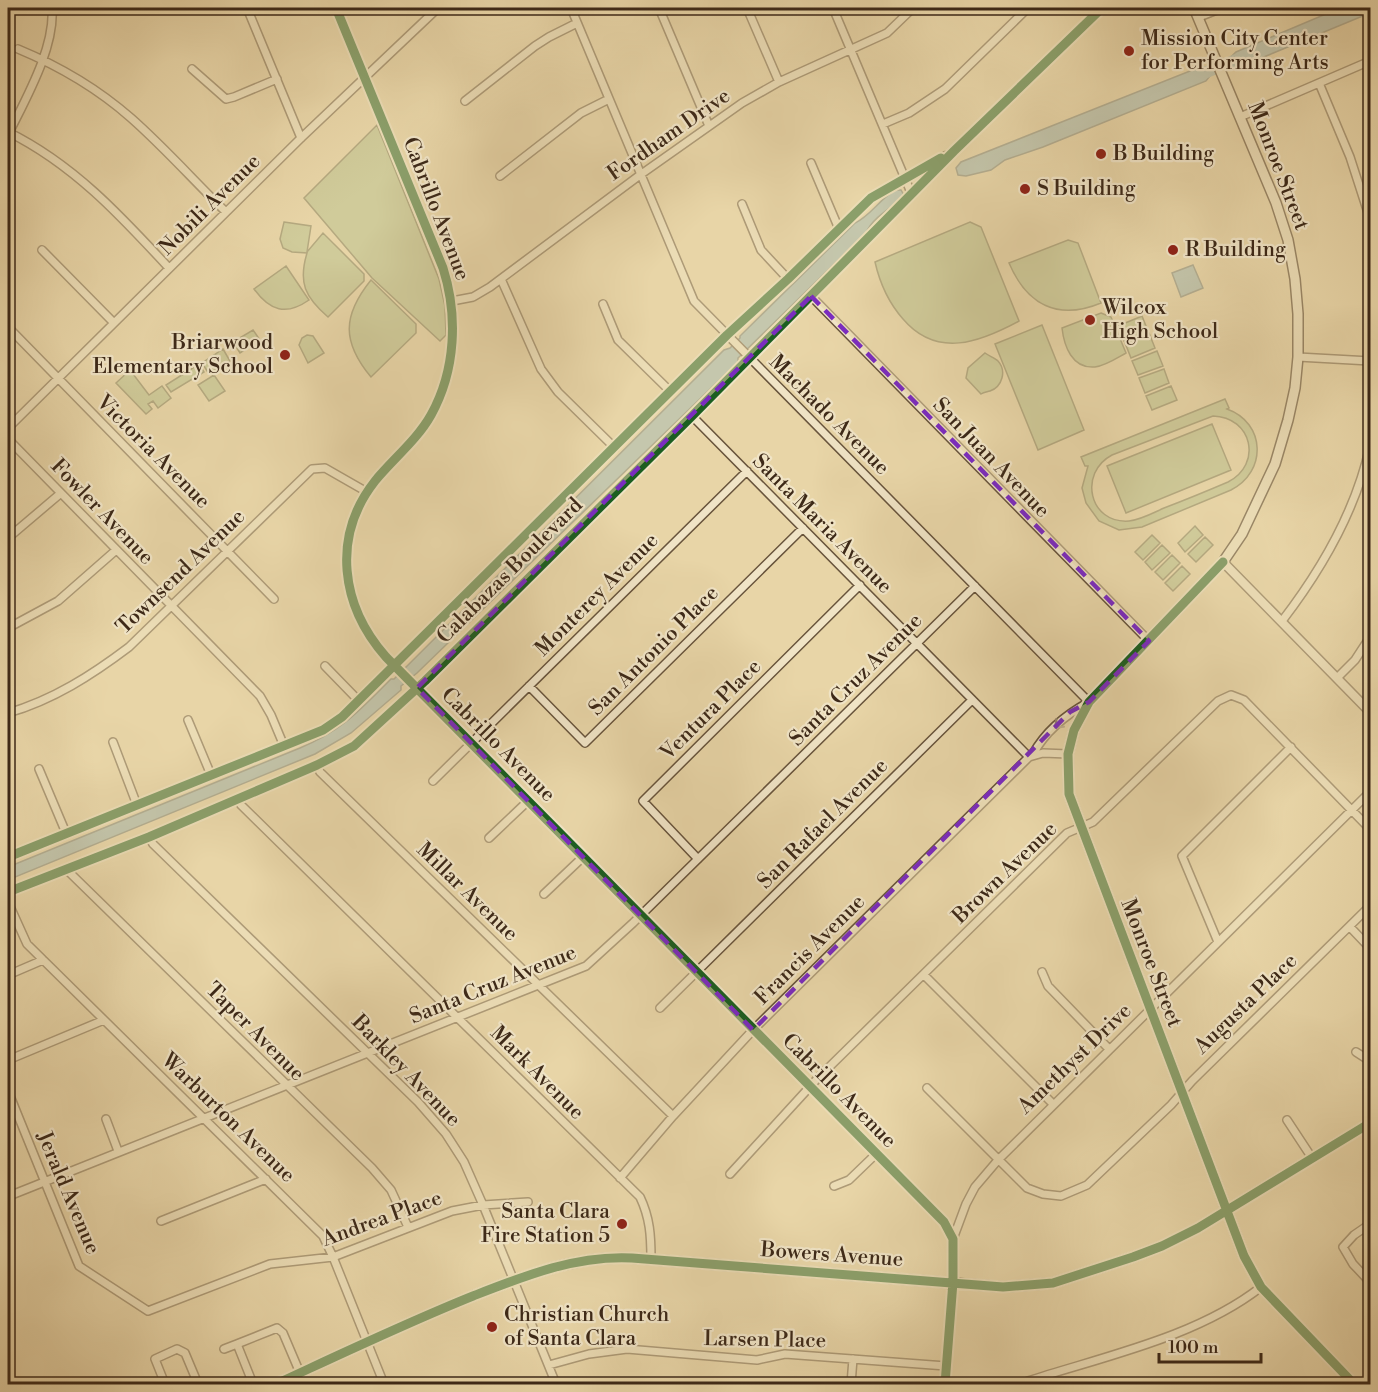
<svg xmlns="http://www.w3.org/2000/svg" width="1378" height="1392" font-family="'Libre Bodoni',serif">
<rect width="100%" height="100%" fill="#e8d5a7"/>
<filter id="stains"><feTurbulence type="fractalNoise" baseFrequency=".00333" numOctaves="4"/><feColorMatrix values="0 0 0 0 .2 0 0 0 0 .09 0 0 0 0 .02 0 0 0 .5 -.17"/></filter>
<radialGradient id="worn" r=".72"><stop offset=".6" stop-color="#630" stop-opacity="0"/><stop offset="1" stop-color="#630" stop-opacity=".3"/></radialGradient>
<path fill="#b4be89" stroke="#787450" stroke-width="1.5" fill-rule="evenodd" d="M 377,125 L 439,279 L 445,306 L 446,335 L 440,341 L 372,278 L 304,198 Z
M 284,222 L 311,226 L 307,252 L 323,233 L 364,274 L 364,281 L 328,317 C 305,297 298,283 307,253 L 292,252 L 283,248 L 280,239 Z
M 970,222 L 981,227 L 1019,321 C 980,342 937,359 903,319 C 888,302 880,284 875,262 Z
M 1068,240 L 1078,243 L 1101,303 C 1058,321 1027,305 1009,263 Z
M 286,266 L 309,300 C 286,316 270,311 254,289 Z
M 371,280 L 416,324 L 416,333 L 371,377 C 342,342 342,316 371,280 Z
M 1101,313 L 1111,317 L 1126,353 C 1117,358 1105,366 1095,367 C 1072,369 1064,346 1062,328 Z
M 1142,316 L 1148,331 L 1124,341 L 1118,326 Z
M 1042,325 L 1084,430 L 1038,450 L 995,344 Z
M 253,330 L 260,340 L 240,353 L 233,342 Z
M 1149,333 L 1155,348 L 1131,358 L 1125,343 Z
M 307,335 L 313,336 L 324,353 L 308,363 L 299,345 L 302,338 Z
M 223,349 L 230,361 L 209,374 L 202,363 Z
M 1157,351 L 1163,366 L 1138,375 L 1132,361 Z
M 985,353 C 989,356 995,358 998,361 C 1007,371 1002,387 990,391 C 987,392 984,392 981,394 L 966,378 L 968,368 Z
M 199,364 L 204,372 L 171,392 L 166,385 Z
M 1164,369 L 1169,383 L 1145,393 L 1139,378 Z
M 130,370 L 149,395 L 162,386 L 171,398 L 158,408 L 153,401 L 148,404 L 152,409 L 146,414 L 116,383 Z
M 214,375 L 225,391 L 209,401 L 198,385 Z
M 1171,386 L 1177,400 L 1152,410 L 1146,396 Z
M 1225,399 L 1229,408 L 1227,409 C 1266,423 1267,472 1231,490 L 1142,527 L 1119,530 L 1099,521 L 1086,503 L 1082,488 L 1088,466 L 1085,466 L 1081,457 ZM 1213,416 C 1252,417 1263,464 1228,482 C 1207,491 1185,500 1164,508 C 1153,513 1140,520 1129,521 C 1089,524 1078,473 1112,455 Z
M 1212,424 L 1231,470 L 1126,513 L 1107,466 Z
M 1195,526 L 1203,535 L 1185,552 L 1178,543 Z
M 1152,535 L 1160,543 L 1143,560 L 1135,552 Z
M 1205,537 L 1213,545 L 1196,562 L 1188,554 Z
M 1162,545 L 1170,553 L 1152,570 L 1145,562 Z
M 1172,555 L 1180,563 L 1163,580 L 1155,572 Z
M 1182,566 L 1190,574 L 1173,591 L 1165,583 Z"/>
<path fill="#9cb6b3" stroke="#767e75" stroke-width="1.5" d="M 1340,8 L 1370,8 L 1370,13 L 1242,66 L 1235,66 L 1231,57 L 1236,52 Z
M 1200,67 L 1206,67 L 1210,76 L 1206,81 L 1043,147 L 1005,160 L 991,170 L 966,176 L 958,175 L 956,168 L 961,162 Z
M 895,190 L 901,190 L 905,197 C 891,208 873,217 866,233 L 738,358 L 738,362 L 417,673 L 401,686 L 401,690 L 351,733 L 315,754 L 8,880 L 8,867 L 300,748 C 343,730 359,711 391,679 L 394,679 L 724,350 L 730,348 L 740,338 L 740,336 L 855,223 C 870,216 880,199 895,190 Z
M 1193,265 L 1203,288 L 1181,297 L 1172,273 Z"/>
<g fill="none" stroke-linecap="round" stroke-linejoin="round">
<path stroke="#9cb6b3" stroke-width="12" d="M 1192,78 L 1248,55"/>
<defs>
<path id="minor" d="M 247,8 L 301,138
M 571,8 L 694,301 L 1089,702 C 1067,714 1045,732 1033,754
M 659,8 L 709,126
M 747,8 L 779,82
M 833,8 L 912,195
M 1199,17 L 1222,8
M 18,49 C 59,66 98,89 131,118 C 165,148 194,181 226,212
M 192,69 L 226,99 L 234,97 L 277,79
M 1319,83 L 1350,157 L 1370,219
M 465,101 L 535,46 L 549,37 L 577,23
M 1240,117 L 1370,61
M 883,124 L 909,113 L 945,89 L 1028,8
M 8,132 C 73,164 120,215 169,268
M 8,135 C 26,98 55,48 52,8
M 811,163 L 839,229
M 500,176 L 581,113 L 609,99
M 742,204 L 761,250 L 788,279
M 42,250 L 114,323
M 501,279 L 541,369 L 558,392 L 615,448
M 811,296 L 1149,641
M 452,301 L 473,297 L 490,287 L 640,175 L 742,103 L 779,82 L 887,33 L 913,8
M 603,304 L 618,340 L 671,392
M 8,327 L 274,599
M 1298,357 L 1370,361
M 692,416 L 1029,757
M 8,428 L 301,138 L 438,8
M 8,439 L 260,696 L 271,715 L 284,746
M 8,538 L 61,493
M 1282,621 C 1322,569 1356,510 1370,446
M 8,628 L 58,601 L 115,551
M 325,666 L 359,701
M 1337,678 L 1355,660 L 1370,637
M 529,686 L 585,743 L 803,528
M 8,713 C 53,700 92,675 129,647 L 312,469 L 325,468 L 367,492
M 188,720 L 211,775
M 113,742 L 137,805
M 317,765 L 320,772 L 673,1116
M 39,769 L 66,833
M 433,781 L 747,471
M 238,799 L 241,805 L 640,1197 C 650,1218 651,1236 651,1259
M 149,837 L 153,844 L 418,1102 L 446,1134 L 464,1162 L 483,1205 L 556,1384
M 489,838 L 528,801
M 698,859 L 643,801 L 860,585
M 68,869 L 70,873 L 372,1168 L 391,1190 L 408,1227
M 544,894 L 583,857
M 8,902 L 27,944 L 323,1236 L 333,1257 L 384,1384
M 1350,927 L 1370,948
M 1218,942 L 1182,856 L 1291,747
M 1042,972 L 1048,986 L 1109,1049
M 8,975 L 43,960
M 924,975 L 1053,1104
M 660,1008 L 972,700
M 1356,1052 L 1370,1061
M 8,1060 L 104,1020
M 927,1088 L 1027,1188 L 1043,1194 L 1061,1196 L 1087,1185 L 1171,1105 L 1192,1081 L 1370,906
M 8,1091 L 79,1266 L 148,1311 L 270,1264 L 333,1257 L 452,1211 L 483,1205 L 528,1202
M 106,1119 L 118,1151
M 1287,1120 L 1312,1158
M 730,1174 L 817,1079 L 1067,833 L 1093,822 L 1218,701 L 1231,695 L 1244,700 L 1370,829
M 620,1178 L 673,1116 L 753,1030 L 1029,757 L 1043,753 L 1068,754
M 834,1186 L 849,1180 L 876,1154
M 9,1196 L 586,966 L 633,923 L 975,586
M 161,1221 L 266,1179
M 1370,1224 L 1354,1235 L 1343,1247 L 1353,1264 L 1370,1282
M 953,1239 L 966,1204 L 975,1187 L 998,1160 L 1370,792
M 224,1349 L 237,1344
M 549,1365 L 589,1354 L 627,1349 L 757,1360 L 785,1354 L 946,1366
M 165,1384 L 155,1359 L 177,1349 L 185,1353 L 198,1384
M 253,1384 L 237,1344 L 277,1328 L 283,1333 L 300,1373
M 851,1384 L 853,1359
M 1028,1384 L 1028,1381 C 1105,1356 1197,1337 1261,1287"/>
<path id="tertiary" d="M 336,8 L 443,268 C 458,315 456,370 431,415 C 417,440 393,459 375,481 C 331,537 341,606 386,657 L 944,1222 L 953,1239 L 953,1282 L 945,1384
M 1223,562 L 1370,712
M 8,857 L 323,730 L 342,717 L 727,335 L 788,279 L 871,198 L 946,156
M 8,892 L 149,837 L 317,765 L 354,746 L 425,681 L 692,416 L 954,151 L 1102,8"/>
<path id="secondary" d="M 1194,8 L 1276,203 L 1288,240 L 1295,279 L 1298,314 L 1298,357 L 1295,388 L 1288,420 L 1275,464 L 1242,534 L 1223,562 L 1089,702 L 1074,730 L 1068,754 L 1069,794 L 1244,1256 L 1261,1287 L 1354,1384
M 276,1384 C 341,1354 406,1323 473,1296 C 524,1276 576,1255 632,1258 L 1003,1287 L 1053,1283 L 1133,1257 L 1162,1246 L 1198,1228 L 1370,1123"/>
</defs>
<use href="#minor" stroke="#68543c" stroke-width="10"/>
<use href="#tertiary" stroke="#68543c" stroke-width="11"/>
<use href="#secondary" stroke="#3d2918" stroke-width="12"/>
<use href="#minor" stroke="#f0e4c6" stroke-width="7"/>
<use href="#tertiary" stroke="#f0e4c6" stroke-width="8"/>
<use href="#secondary" stroke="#f0e4c6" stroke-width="9"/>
<defs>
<path id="cycleway" d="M 336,8 L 443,268 C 458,315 456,370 431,415 C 417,440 393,459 375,481 C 331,537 341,606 386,657 L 944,1222 L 953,1239 L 953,1282 L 945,1384
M 1223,562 L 1089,702 L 1074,730 L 1068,754 L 1069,794 L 1244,1256 L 1261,1287 L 1354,1384
M 8,857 L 323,730 L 342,717 L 727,335 L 788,279 L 871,198 L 941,158
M 8,892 L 149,837 L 317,765 L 354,746 L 425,681 L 692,416 L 954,151 L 1102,8
M 276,1384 C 341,1354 406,1323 473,1296 C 524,1276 576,1255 632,1258 L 1003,1287 L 1053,1283 L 1133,1257 L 1162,1246 L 1198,1228 L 1370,1123"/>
</defs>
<use href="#cycleway" stroke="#f0e4c6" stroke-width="13"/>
<use href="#cycleway" stroke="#1b5e20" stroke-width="9"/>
</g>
<defs><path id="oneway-chevron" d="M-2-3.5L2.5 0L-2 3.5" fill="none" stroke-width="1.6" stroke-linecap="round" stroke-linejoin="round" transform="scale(1.5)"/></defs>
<use stroke="#96866f" href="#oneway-chevron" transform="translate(1058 725) rotate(135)"/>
<path d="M0 0H1378V1392H0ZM 811,296 L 1149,641 L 1089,702 L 1070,712 L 753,1030 L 417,688 Z" fill="#e8d5a7" fill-opacity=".55" fill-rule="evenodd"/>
<path fill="none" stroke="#7b2cbf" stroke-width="4.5" stroke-dasharray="12 8" stroke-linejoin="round" d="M 811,296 L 1149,641 L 1089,702 L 1070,712 L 753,1030 L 417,688 Z"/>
<g fill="#8f2418" stroke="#f0e4c6" stroke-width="2">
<circle cx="1129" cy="51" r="6"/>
<circle cx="1101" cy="154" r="6"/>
<circle cx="1025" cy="189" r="6"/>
<circle cx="1173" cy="250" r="6"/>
<circle cx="1090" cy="320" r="6"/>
<circle cx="285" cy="355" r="6"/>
<circle cx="622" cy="1224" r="6"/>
<circle cx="492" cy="1327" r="6"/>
</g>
<g text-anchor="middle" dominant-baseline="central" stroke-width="4.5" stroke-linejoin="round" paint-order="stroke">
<g font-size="21" fill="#3d2918" stroke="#f0e4c6" text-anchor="start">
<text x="1141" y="39">Mission City Center<tspan x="1141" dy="24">for Performing Arts</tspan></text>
<text x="1113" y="154">B Building</text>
<text x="1037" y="189">S Building</text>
<text x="1185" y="250">R Building</text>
<text x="1102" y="308">Wilcox<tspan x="1102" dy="24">High School</tspan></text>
<text x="273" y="343" text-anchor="end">Briarwood<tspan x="273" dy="24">Elementary School</tspan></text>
<text x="610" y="1212" text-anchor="end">Santa Clara<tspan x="610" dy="24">Fire Station 5</tspan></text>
<text x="504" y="1315">Christian Church<tspan x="504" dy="24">of Santa Clara</tspan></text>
</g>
<g font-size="21" fill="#3d2918" stroke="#f0e4c6">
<text transform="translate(669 135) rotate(-35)">Fordham Drive</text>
<text transform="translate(1278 166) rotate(69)">Monroe Street</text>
<text transform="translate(210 205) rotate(-45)">Nobili Avenue</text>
<text transform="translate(436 209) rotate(69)">Cabrillo Avenue</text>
<text transform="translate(829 415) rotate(45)">Machado Avenue</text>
<text transform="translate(153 452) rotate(45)">Victoria Avenue</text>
<text transform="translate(991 458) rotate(46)">San Juan Avenue</text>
<text transform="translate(102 512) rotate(46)">Fowler Avenue</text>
<text transform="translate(822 524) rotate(45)">Santa Maria Avenue</text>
<text transform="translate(510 571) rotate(-45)">Calabazas Boulevard</text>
<text transform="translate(181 572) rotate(-44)">Townsend Avenue</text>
<text transform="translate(597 595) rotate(-45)">Monterey Avenue</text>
<text transform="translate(654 651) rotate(-45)">San Antonio Place</text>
<text transform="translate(856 680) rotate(-45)">Santa Cruz Avenue</text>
<text transform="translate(711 710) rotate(-45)">Ventura Place</text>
<text transform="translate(498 745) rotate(45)">Cabrillo Avenue</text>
<text transform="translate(823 824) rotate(-45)">San Rafael Avenue</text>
<text transform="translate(1005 873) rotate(-44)">Brown Avenue</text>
<text transform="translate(467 892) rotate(44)">Millar Avenue</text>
<text transform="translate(810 950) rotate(-45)">Francis Avenue</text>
<text transform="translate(1151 963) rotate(69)">Monroe Street</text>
<text transform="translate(493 985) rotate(-22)">Santa Cruz Avenue</text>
<text transform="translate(1246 1004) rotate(-44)">Augusta Place</text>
<text transform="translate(255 1032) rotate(45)">Taper Avenue</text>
<text transform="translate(1075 1059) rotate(-44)">Amethyst Drive</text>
<text transform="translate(406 1071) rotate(46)">Barkley Avenue</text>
<text transform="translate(537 1073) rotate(45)">Mark Avenue</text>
<text transform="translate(839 1091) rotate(45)">Cabrillo Avenue</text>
<text transform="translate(228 1118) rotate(44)">Warburton Avenue</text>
<text transform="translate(68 1193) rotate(67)">Jerald Avenue</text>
<text transform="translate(382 1219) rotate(-20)">Andrea Place</text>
<text transform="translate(832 1255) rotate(4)">Bowers Avenue</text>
<text transform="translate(765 1340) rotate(1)">Larsen Place</text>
</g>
</g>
<rect width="1378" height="1392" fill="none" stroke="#e8d5a7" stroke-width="30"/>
<rect x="9" y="9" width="1360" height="1374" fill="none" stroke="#3d2918" stroke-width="3"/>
<rect x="15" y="15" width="1348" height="1362" fill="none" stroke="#3d2918" stroke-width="1.5"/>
<path d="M1159 1353v9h102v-9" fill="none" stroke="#3d2918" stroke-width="3"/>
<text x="1168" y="1353" font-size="18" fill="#3d2918" stroke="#f0e4c6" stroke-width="4.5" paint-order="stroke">100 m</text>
<rect width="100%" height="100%" filter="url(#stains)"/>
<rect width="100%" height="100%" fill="url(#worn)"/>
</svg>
